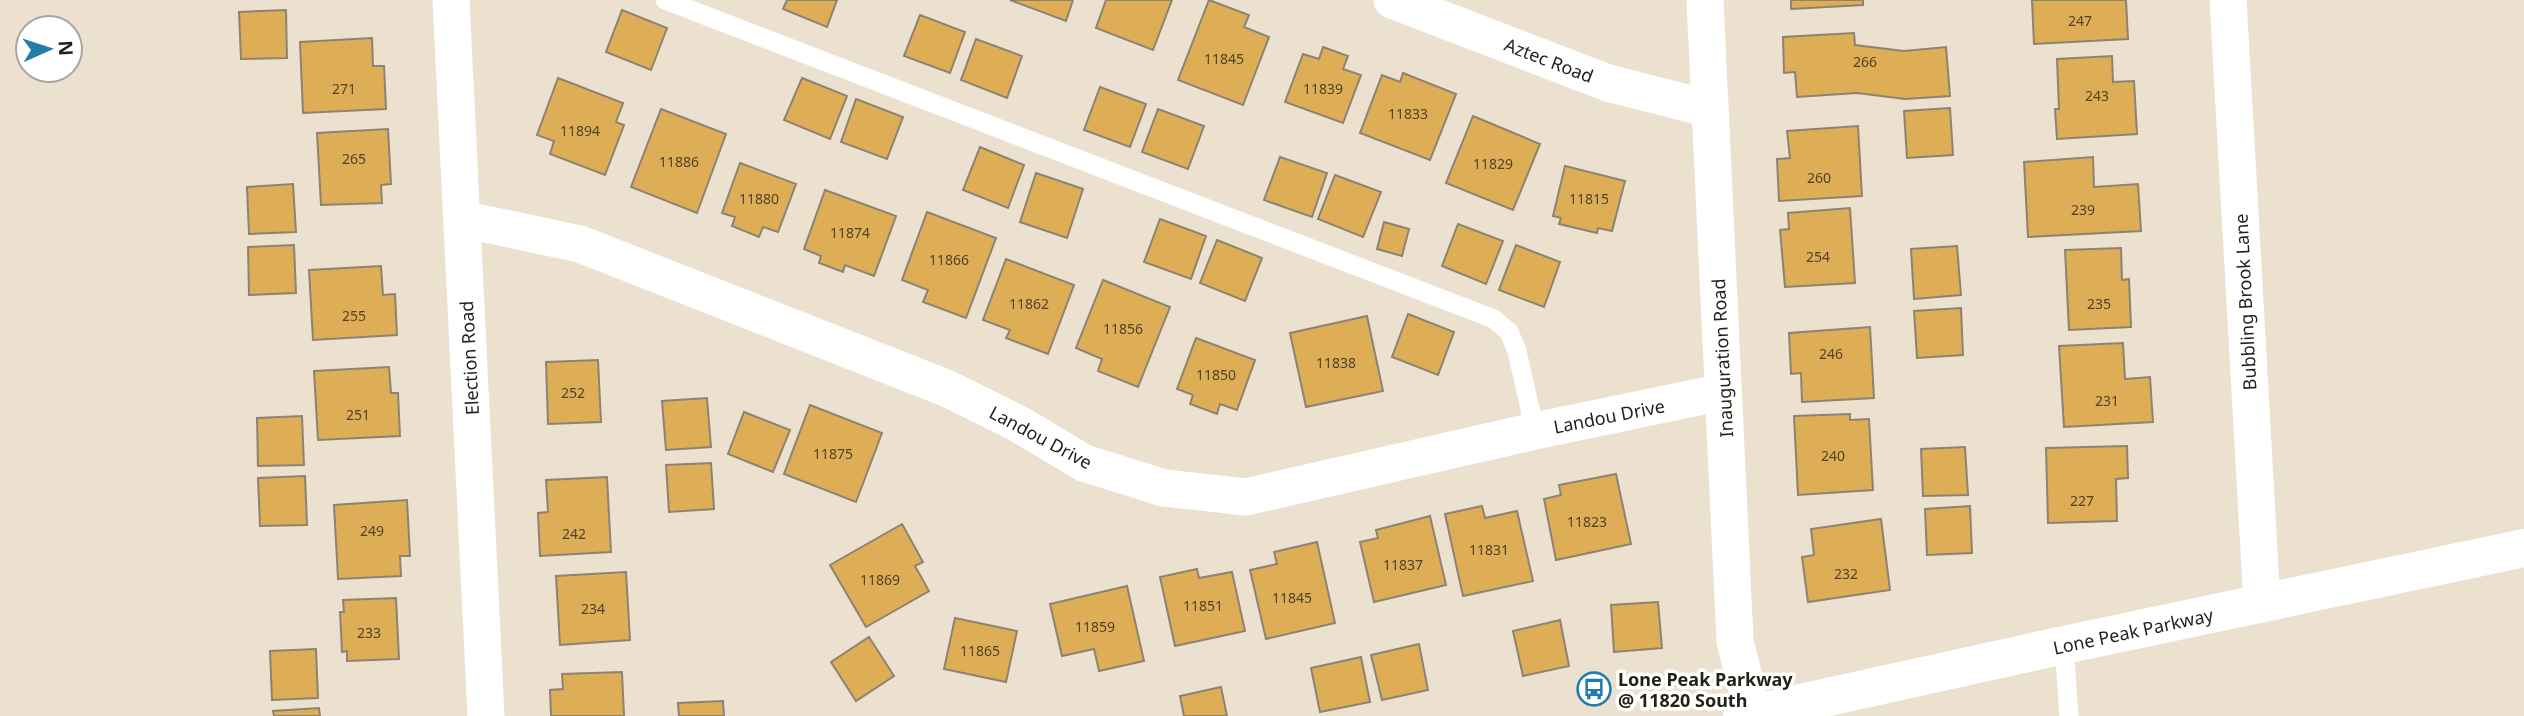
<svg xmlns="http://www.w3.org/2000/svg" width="2524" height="716" font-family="'Noto Sans',sans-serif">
<rect width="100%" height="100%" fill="#ece1cf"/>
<path fill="#ddae56" stroke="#8d8373" stroke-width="2" d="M 787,0 L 837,0 L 827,27 L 783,9 Z
M 1010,0 L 1073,0 L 1066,21 Z
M 1106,0 L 1172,0 L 1153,50 L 1096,28 Z
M 1209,0 L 1249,15 L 1244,27 L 1269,37 L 1243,105 L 1178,80 Z
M 1791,0 L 1863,0 L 1863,5 L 1791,9 Z
M 2032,0 L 2126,0 L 2128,39 L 2034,44 Z
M 286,10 L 287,58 L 241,59 L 239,12 Z
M 622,10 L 667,28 L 651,70 L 606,52 Z
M 920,15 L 965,32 L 950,73 L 904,56 Z
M 1854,33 L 1855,45 L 1904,51 L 1946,47 L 1950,96 L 1905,99 L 1857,93 L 1797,97 L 1795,72 L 1784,73 L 1783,37 Z
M 372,38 L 373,66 L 384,66 L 386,109 L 303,113 L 300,42 Z
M 976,39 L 1022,56 L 1007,98 L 961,80 Z
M 1323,47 L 1348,56 L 1343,69 L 1361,75 L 1343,123 L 1285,102 L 1303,54 L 1319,59 Z
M 2112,56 L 2113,82 L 2134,81 L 2137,134 L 2057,139 L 2055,109 L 2059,109 L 2057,59 Z
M 1403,73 L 1456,94 L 1430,160 L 1360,133 L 1382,75 L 1400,82 Z
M 558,78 L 623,103 L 616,122 L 624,125 L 605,175 L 550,154 L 554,141 L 537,135 Z
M 802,78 L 847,96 L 830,139 L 784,120 Z
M 1100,87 L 1146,104 L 1130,147 L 1084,130 Z
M 856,99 L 903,117 L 887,159 L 841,142 Z
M 1950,108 L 1953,155 L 1907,158 L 1904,111 Z
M 661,109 L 726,134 L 697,213 L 631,187 Z
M 1158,109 L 1204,126 L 1188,169 L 1142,152 Z
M 1473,116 L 1540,144 L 1513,210 L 1446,183 Z
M 1858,126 L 1862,196 L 1779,201 L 1777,159 L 1790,158 L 1787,131 Z
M 388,129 L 391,184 L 381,185 L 382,203 L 321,205 L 317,133 Z
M 980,147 L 1024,165 L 1008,208 L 963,190 Z
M 1280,157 L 1327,173 L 1312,217 L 1264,200 Z
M 2093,157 L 2094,187 L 2138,184 L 2141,231 L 2028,237 L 2024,162 Z
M 740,163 L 796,184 L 778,232 L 763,227 L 759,237 L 732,226 L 735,217 L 722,213 Z
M 1565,166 L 1625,181 L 1612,231 L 1598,228 L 1597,233 L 1559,224 L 1561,218 L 1553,216 Z
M 1036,173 L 1083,189 L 1067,238 L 1020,222 Z
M 1335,175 L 1381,192 L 1363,237 L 1318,219 Z
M 293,184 L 296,232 L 249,234 L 247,187 Z
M 825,190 L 896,216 L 874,276 L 845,265 L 843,272 L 819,263 L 821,256 L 804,249 Z
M 1850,208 L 1855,283 L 1785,287 L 1780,230 L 1789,229 L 1788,213 Z
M 927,212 L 996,238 L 966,318 L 923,302 L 928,290 L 902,280 Z
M 1160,219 L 1206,236 L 1191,279 L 1144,262 Z
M 1384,222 L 1409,229 L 1402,256 L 1377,249 Z
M 1458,224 L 1503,241 L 1486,284 L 1442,266 Z
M 1217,240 L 1262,258 L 1245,301 L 1200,283 Z
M 294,245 L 296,293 L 249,295 L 248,247 Z
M 1516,245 L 1560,262 L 1544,307 L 1499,290 Z
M 1957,246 L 1961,295 L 1914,299 L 1911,249 Z
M 2121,248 L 2122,280 L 2129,279 L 2131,327 L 2069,330 L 2065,250 Z
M 1006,259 L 1074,285 L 1048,354 L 1006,338 L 1010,330 L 983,320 Z
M 381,266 L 383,295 L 395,294 L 397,335 L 313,340 L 309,270 Z
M 1103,280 L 1170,307 L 1138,387 L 1098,371 L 1102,359 L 1076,348 Z
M 1961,308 L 1963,355 L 1917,358 L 1914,311 Z
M 1408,314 L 1454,332 L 1438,375 L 1392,357 Z
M 1367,316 L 1383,391 L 1306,407 L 1290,333 Z
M 1870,327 L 1874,398 L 1802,402 L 1801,373 L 1791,374 L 1789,333 Z
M 1196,338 L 1255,360 L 1237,410 L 1220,404 L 1217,414 L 1190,404 L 1193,395 L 1177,389 Z
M 2123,343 L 2125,379 L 2150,377 L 2153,422 L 2064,427 L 2059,346 Z
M 598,360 L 601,422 L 548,424 L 546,362 Z
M 389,367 L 391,393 L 398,393 L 400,436 L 318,440 L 314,371 Z
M 707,398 L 711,447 L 666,450 L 662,401 Z
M 810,405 L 882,433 L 856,502 L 784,474 Z
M 744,412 L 790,430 L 773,472 L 728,454 Z
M 1850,414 L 1850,420 L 1869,419 L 1873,490 L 1798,495 L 1794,416 Z
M 302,416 L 304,465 L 258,466 L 257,418 Z
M 2127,446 L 2128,478 L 2116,479 L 2117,521 L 2048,523 L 2046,448 Z
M 1965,447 L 1968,495 L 1923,496 L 1921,449 Z
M 711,463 L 714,509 L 669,512 L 666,465 Z
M 1616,474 L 1631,544 L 1556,560 L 1544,499 L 1561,495 L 1559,485 Z
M 305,476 L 307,525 L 260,526 L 258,478 Z
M 607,477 L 611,552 L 540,556 L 538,513 L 548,512 L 546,480 Z
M 407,500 L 410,556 L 400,556 L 401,576 L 338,579 L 334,505 Z
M 1482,506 L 1485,518 L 1517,511 L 1533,581 L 1463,596 L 1445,514 Z
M 1970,506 L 1972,553 L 1927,555 L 1925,509 Z
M 1430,516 L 1446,585 L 1374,602 L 1360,542 L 1378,538 L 1376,530 Z
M 1881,519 L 1890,590 L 1808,602 L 1802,557 L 1814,555 L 1811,529 Z
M 902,524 L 923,562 L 915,566 L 929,591 L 866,627 L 830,565 Z
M 1317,542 L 1335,623 L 1266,639 L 1250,570 L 1277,564 L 1274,552 Z
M 1197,569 L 1199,578 L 1232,572 L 1245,631 L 1175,646 L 1160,577 Z
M 626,572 L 630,640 L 560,645 L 556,576 Z
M 1127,586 L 1144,661 L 1099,671 L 1094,649 L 1062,656 L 1050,604 Z
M 396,598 L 399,659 L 347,661 L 347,651 L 342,652 L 340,612 L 344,612 L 343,600 Z
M 1658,602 L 1662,648 L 1614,652 L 1611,605 Z
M 955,618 L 1017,631 L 1006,682 L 944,669 Z
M 1560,620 L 1569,666 L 1523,676 L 1513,631 Z
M 869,637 L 894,676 L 856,701 L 831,662 Z
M 1419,644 L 1428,690 L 1382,700 L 1371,655 Z
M 316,649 L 318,698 L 272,700 L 270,651 Z
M 1361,657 L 1370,702 L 1320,712 L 1311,668 Z
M 622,672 L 624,716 L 551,716 L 550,690 L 563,689 L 562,674 Z
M 1221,687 L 1227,716 L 1184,716 L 1180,696 Z
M 723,701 L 724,716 L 679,716 L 678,703 Z
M 319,708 L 320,716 L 274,716 L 273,711 Z"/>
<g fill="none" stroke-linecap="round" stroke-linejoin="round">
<path stroke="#fff" stroke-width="19" d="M 665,0 L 1494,319 L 1509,332 L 1517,351 L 1535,431
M 2064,645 L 2069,716"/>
<path stroke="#fff" stroke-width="37" d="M 451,0 L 486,716
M 1392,0 L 1608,83 L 1710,109
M 1705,0 L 1735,641 L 1753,714
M 2228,0 L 2262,604
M 462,219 L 580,244 L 946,388 L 1017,423 L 1084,463 L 1164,488 L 1246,497 L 1535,431 L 1723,392"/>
<path stroke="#fff" stroke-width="38" d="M 1742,716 L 2064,645 L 2524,548"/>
</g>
<defs>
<symbol id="bus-ring" viewBox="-11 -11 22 22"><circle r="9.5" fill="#fff" stroke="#237dab" stroke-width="1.5"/><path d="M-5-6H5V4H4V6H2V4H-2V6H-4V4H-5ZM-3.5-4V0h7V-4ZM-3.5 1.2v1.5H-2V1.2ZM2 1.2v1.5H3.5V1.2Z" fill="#237dab"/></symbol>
</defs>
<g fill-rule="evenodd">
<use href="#bus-ring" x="1575" y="670" width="38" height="38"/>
</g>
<g text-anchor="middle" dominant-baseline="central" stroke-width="7" stroke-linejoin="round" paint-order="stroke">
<g font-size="14" fill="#524328">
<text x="2080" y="20">247</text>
<text x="1224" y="58">11845</text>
<text x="1865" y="61">266</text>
<text x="344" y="88">271</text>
<text x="1323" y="88">11839</text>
<text x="2097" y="95">243</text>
<text x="1408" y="113">11833</text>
<text x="580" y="130">11894</text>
<text x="354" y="158">265</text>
<text x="679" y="161">11886</text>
<text x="1493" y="163">11829</text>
<text x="1819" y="177">260</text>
<text x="759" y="198">11880</text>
<text x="1589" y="198">11815</text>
<text x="2083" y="209">239</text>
<text x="850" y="232">11874</text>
<text x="1818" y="256">254</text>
<text x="949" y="259">11866</text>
<text x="1029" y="303">11862</text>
<text x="2099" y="303">235</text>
<text x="354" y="315">255</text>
<text x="1123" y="328">11856</text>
<text x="1831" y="353">246</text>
<text x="1336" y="362">11838</text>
<text x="1216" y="374">11850</text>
<text x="573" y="392">252</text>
<text x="2107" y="400">231</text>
<text x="358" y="414">251</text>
<text x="833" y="453">11875</text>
<text x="1833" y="455">240</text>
<text x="2082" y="500">227</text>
<text x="1587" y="521">11823</text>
<text x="372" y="530">249</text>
<text x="574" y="533">242</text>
<text x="1489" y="549">11831</text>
<text x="1403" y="564">11837</text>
<text x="1846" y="573">232</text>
<text x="880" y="579">11869</text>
<text x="1292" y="597">11845</text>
<text x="1203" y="605">11851</text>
<text x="593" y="608">234</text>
<text x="1095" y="626">11859</text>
<text x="369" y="632">233</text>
<text x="980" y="650">11865</text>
</g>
<g font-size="18" fill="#231f19" stroke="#fff">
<text transform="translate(1549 60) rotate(21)">Aztec Road</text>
<text transform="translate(2245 302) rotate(-93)">Bubbling Brook Lane</text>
<text transform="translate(469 358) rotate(-93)">Election Road</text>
<text transform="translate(1722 358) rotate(-93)">Inauguration Road</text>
<text transform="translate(1609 416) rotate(-11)">Landou Drive</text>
<text transform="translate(1041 437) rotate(28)">Landou Drive</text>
<text transform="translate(2133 631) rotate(-12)">Lone Peak Parkway</text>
</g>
<g font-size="18" font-weight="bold" fill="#231f19" stroke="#fff" text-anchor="start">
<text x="1618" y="679">Lone Peak Parkway<tspan x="1618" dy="21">@ 11820 South</tspan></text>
</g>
</g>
<g transform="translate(49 49) rotate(87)"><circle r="33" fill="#ffffff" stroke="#a7a5a3" stroke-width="2"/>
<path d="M0-5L12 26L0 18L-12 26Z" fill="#237dab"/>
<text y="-10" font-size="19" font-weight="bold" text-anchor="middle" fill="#231f19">N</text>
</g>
</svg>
